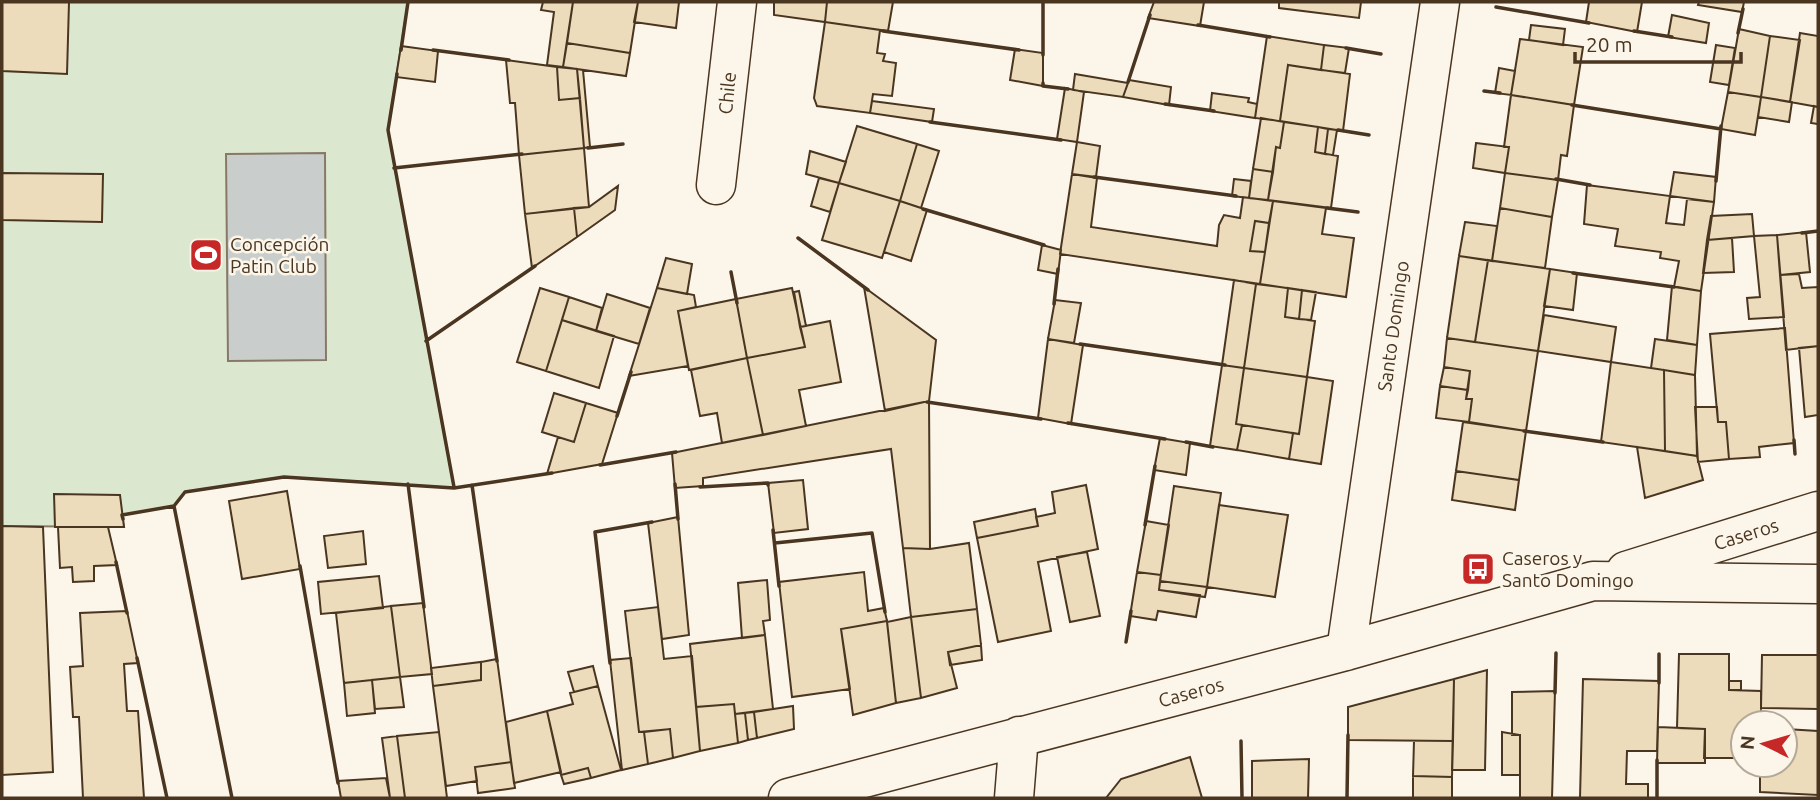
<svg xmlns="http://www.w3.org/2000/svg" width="1820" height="800" font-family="Ubuntu,sans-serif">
<rect width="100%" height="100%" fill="#fbf6e9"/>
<path fill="#dce7d0" stroke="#887966" stroke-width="2" d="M 2,2 L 408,2 L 388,130 L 454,488 L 284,477 L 185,492 L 174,506 L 122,515 L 124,527 L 2,526 Z"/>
<path fill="#c9cecd" stroke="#887966" stroke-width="2" d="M 325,153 L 326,360 L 228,361 L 226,154 Z"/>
<path fill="#ecdcbc" stroke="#4a3520" stroke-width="2" d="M 2,2 L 69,2 L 67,74 L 2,71 Z
M 543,2 L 573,2 L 563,67 L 547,65 L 554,12 L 541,10 Z
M 573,2 L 638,2 L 630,53 L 567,43 Z
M 638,2 L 679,2 L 676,28 L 634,22 Z
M 774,2 L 827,2 L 825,22 L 774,15 Z
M 827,2 L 893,2 L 888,31 L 825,22 Z
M 1154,2 L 1204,2 L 1200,26 L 1148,18 Z
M 1279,2 L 1361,2 L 1359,18 L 1279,8 Z
M 1589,2 L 1642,2 L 1637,32 L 1586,22 Z
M 1699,2 L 1744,2 L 1742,12 L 1698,5 Z
M 1672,15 L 1709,23 L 1706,43 L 1668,37 Z
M 825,22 L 880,30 L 877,53 L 885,54 L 883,61 L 896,63 L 892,96 L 873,94 L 870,113 L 817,106 L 814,98 Z
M 1531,25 L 1565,29 L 1563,45 L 1529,40 Z
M 1739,29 L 1770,36 L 1761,97 L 1728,92 Z
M 1800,33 L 1818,36 L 1818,107 L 1790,102 Z
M 1267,36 L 1324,45 L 1321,70 L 1288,65 L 1280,121 L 1255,118 Z
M 1770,36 L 1800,40 L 1790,102 L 1761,97 Z
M 1520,39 L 1583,47 L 1574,105 L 1511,95 Z
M 567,43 L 630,53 L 626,76 L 563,67 Z
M 1324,45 L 1349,48 L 1345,73 L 1321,70 Z
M 1716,45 L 1735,48 L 1729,85 L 1710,82 Z
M 401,46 L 438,51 L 435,82 L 396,77 Z
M 1015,49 L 1043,53 L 1043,86 L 1010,80 Z
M 506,60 L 557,67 L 559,100 L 580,98 L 584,148 L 519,155 L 515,103 L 510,103 Z
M 1288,65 L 1350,74 L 1343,131 L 1280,121 Z
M 557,67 L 577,69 L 580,98 L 559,100 Z
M 1499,68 L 1515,71 L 1511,95 L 1495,93 Z
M 577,69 L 583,70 L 590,147 L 584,148 Z
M 1075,74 L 1128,83 L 1123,97 L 1073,90 Z
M 1129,80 L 1171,87 L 1169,105 L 1123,97 Z
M 1065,88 L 1084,92 L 1077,142 L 1057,139 Z
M 1728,92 L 1761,97 L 1755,135 L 1721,129 Z
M 1212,93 L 1249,98 L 1248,102 L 1257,104 L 1255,118 L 1210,111 Z
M 1511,95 L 1574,105 L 1567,156 L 1561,155 L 1558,180 L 1505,173 L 1509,147 L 1504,147 Z
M 1761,97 L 1792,102 L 1789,122 L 1758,117 Z
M 872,101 L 934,109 L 932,122 L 870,113 Z
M 1814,106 L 1818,107 L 1818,124 L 1811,123 Z
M 1261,118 L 1284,122 L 1280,148 L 1276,147 L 1273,172 L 1253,169 Z
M 1284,122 L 1318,127 L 1315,152 L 1338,156 L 1331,208 L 1268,200 L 1276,147 L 1280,148 Z
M 857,126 L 917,144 L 900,201 L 839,183 Z
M 1318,127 L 1328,129 L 1325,154 L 1315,152 Z
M 1328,129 L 1337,130 L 1333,155 L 1325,154 Z
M 1077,142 L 1100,146 L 1096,177 L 1072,174 Z
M 1476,143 L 1509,147 L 1505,173 L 1473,168 Z
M 917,144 L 939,151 L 921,208 L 900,201 Z
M 584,148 L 589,207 L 525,214 L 519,155 Z
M 810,151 L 846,162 L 839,183 L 806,174 Z
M 1253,169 L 1273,172 L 1268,200 L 1249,198 Z
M 1674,172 L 1716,177 L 1714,202 L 1670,196 Z
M 2,173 L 103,174 L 102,222 L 2,220 Z
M 1505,173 L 1558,180 L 1552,217 L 1500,208 Z
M 1072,174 L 1097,178 L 1091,227 L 1217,246 L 1219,225 L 1224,215 L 1240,218 L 1243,197 L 1273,201 L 1269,223 L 1255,221 L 1250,251 L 1265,252 L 1260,284 L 1060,254 Z
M 819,178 L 839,183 L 830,212 L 811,206 Z
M 1234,179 L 1251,181 L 1249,198 L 1232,196 Z
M 839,183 L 900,201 L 882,258 L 822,240 Z
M 1587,185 L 1670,196 L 1666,223 L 1684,225 L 1687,199 L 1714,202 L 1701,291 L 1674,287 L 1679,261 L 1660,258 L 1661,252 L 1615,246 L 1618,229 L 1584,224 Z
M 618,186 L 615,210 L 577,237 L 574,208 L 589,207 Z
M 900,201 L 927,210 L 911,261 L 884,252 Z
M 1273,201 L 1326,208 L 1322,234 L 1354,238 L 1346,297 L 1260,284 Z
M 574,208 L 577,237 L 532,268 L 525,214 Z
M 1500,208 L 1552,217 L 1545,268 L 1492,261 Z
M 1752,214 L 1754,236 L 1707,240 L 1711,216 Z
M 1255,221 L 1269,223 L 1265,252 L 1250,251 Z
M 1465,222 L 1497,226 L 1492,261 L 1459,256 Z
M 1806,232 L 1810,272 L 1780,275 L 1777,235 Z
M 1777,235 L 1784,317 L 1749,319 L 1747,298 L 1760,297 L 1754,236 Z
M 1732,238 L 1734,272 L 1703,273 L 1707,240 Z
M 1042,245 L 1061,250 L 1058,274 L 1038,270 Z
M 1459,256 L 1488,260 L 1475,342 L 1447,338 Z
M 666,258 L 692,264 L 687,294 L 657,288 Z
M 1488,260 L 1550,269 L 1538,351 L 1475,342 Z
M 1550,269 L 1577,273 L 1573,310 L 1544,306 Z
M 1799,274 L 1802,288 L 1818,287 L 1818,346 L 1786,350 L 1780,275 Z
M 1234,280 L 1256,284 L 1244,368 L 1222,365 Z
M 1256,284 L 1288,288 L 1285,317 L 1315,321 L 1307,377 L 1244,368 Z
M 1672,286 L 1701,291 L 1697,345 L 1667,340 Z
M 864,287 L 936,340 L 929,401 L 885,411 Z
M 540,288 L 569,297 L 546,371 L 517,362 Z
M 657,288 L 694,295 L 696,307 L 678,311 L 688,366 L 629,376 Z
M 792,288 L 805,347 L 747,358 L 736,299 Z
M 1288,288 L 1302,290 L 1299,319 L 1285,317 Z
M 1302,290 L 1316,292 L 1311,320 L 1299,319 Z
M 799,291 L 806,326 L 800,327 L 794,292 Z
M 607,294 L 650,308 L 639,344 L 596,331 Z
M 569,297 L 602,308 L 596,331 L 562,320 Z
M 736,299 L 747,358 L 689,370 L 678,311 Z
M 1055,300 L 1081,303 L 1074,343 L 1048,339 Z
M 1544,315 L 1616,327 L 1611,362 L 1538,351 Z
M 562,320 L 614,336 L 599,388 L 546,371 Z
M 830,321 L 841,382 L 799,390 L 806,426 L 763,435 L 747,358 L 805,347 L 800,327 Z
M 1785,328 L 1794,443 L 1759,447 L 1760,457 L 1729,459 L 1726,422 L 1718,422 L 1710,334 Z
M 1447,338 L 1538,351 L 1526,431 L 1469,422 L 1472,399 L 1466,399 L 1470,371 L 1444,367 Z
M 1048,339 L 1083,345 L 1071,424 L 1038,418 Z
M 1655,339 L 1697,345 L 1695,375 L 1651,368 Z
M 1818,346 L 1818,415 L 1805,417 L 1799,348 Z
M 747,358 L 763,435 L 722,443 L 717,413 L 700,416 L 691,370 Z
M 1611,362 L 1664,370 L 1665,451 L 1601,442 Z
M 1222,365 L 1244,368 L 1236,424 L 1242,425 L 1237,450 L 1210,446 Z
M 1444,367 L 1470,371 L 1468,390 L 1440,386 Z
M 1244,368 L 1307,377 L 1299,434 L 1236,424 Z
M 1664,370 L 1695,375 L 1697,456 L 1665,451 Z
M 1307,377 L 1333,381 L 1321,464 L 1289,459 L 1293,433 L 1299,434 Z
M 1440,386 L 1468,390 L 1466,399 L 1472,399 L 1469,422 L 1436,418 Z
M 554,393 L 586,403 L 574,442 L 542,432 Z
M 929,401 L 930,549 L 903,548 L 891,449 L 703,478 L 703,486 L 675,488 L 672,453 Z
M 586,403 L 618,413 L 602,464 L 547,474 L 558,437 L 574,442 Z
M 1695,407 L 1717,407 L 1718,422 L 1726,422 L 1729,459 L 1698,462 Z
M 1463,422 L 1526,431 L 1519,480 L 1456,471 Z
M 1242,425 L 1293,433 L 1289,459 L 1237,450 Z
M 1160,438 L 1190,443 L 1186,475 L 1154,470 Z
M 1637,447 L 1697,456 L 1703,480 L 1645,498 Z
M 1456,471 L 1519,480 L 1515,510 L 1452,500 Z
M 803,480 L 808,529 L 774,533 L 768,483 Z
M 1086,485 L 1098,549 L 1038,562 L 1051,631 L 998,642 L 977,538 L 1038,526 L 1036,517 L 1055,513 L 1052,492 Z
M 1174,486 L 1221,493 L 1207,587 L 1160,581 Z
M 287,491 L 300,569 L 242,579 L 229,501 Z
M 54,494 L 120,495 L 124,527 L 55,527 Z
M 1219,505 L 1288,515 L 1275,597 L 1207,587 Z
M 1035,509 L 1038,526 L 977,538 L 974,522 Z
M 678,517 L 689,635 L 662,639 L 648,523 Z
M 1146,521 L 1169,525 L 1161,575 L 1137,572 Z
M 2,526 L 43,527 L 53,772 L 2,775 Z
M 58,527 L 108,527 L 117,565 L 94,566 L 94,581 L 73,582 L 72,567 L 60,568 Z
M 363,531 L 366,564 L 328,568 L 324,536 Z
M 969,543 L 977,609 L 911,617 L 903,548 L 930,549 Z
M 1087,552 L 1100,616 L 1070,622 L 1057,557 Z
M 864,572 L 868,611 L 884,608 L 887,621 L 841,629 L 850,689 L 792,697 L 779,582 Z
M 1137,572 L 1161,575 L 1159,590 L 1200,595 L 1196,617 L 1158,611 L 1156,620 L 1130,616 Z
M 379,576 L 383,608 L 321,614 L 318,582 Z
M 767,580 L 770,620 L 763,621 L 765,635 L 742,638 L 738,583 Z
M 1160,581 L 1207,587 L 1205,597 L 1159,590 Z
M 423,603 L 432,674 L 400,677 L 391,606 Z
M 391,606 L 400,677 L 344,683 L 336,613 Z
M 658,607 L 664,659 L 692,656 L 700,751 L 673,758 L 670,729 L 639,732 L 625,611 Z
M 977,609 L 981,645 L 948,652 L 957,688 L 921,698 L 911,617 Z
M 127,611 L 138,663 L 124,664 L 127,711 L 138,711 L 144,798 L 83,798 L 79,717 L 73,717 L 70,667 L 83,666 L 80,613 Z
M 911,617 L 921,698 L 896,703 L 887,622 Z
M 887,621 L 896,703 L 853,715 L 841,629 Z
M 765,635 L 773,709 L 735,714 L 734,704 L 696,707 L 690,644 Z
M 981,645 L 982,660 L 950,665 L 948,652 Z
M 1679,654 L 1729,654 L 1729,690 L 1761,691 L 1761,723 L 1743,723 L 1743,758 L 1704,758 L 1705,729 L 1677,728 Z
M 1762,655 L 1818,655 L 1818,709 L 1761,708 Z
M 631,658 L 639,732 L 644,732 L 648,764 L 622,770 L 610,660 Z
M 497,659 L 511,762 L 475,767 L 477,781 L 446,786 L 433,686 L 481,680 L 481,662 Z
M 481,662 L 481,680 L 433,686 L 431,668 Z
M 593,666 L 598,686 L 574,692 L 568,672 Z
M 1487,670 L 1485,770 L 1452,770 L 1454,679 Z
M 400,677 L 404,707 L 375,709 L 372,680 Z
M 1454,679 L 1453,741 L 1348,740 L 1348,707 Z
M 1583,679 L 1659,681 L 1657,751 L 1627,751 L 1626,784 L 1648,784 L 1648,798 L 1580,798 Z
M 372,680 L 375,713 L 347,716 L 344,683 Z
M 1729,681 L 1741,681 L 1741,690 L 1729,690 Z
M 598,686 L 621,770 L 591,778 L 588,768 L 561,775 L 547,711 L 573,704 L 570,693 Z
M 1555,691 L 1552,798 L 1520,798 L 1520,735 L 1512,735 L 1512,692 Z
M 734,704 L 738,743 L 700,751 L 696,707 Z
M 793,706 L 794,729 L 757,738 L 754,712 Z
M 547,711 L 561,772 L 514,783 L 506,722 Z
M 754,712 L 757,738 L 748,740 L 745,713 Z
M 745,713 L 748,740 L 738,743 L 735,714 Z
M 1658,727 L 1705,729 L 1705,763 L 1657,763 Z
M 670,729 L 673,758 L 648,764 L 644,732 Z
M 1785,729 L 1818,731 L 1818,795 L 1760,792 L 1760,765 L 1785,765 Z
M 439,732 L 447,798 L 405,798 L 397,736 Z
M 1502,732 L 1520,735 L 1520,775 L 1502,775 Z
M 397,736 L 405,798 L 390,798 L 382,738 Z
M 1414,741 L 1453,741 L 1452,777 L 1413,776 Z
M 1190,757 L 1202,798 L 1106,798 L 1121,779 Z
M 1309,759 L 1308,798 L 1252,798 L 1252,761 Z
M 511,762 L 515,788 L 478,793 L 475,767 Z
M 588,768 L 591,778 L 564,784 L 561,775 Z
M 1413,776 L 1452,777 L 1452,798 L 1413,798 Z
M 386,778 L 390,798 L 341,798 L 338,781 Z"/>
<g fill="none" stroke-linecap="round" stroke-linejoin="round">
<defs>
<path id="street" d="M 716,185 L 737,2
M 1626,571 L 1818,511
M 1346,651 L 1440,2
M 788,798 L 1346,651 L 1593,581 L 1818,584
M 1014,798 L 1019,736"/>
</defs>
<use href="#street" stroke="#4a3520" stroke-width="41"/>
<use href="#street" stroke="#fbf6e9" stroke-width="38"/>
<path stroke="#4a3520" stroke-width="3.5" d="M 1496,7 L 1589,23
M 1198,25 L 1270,37
M 883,31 L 1019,50
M 1634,31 L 1672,37
M 1738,33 L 1743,9
M 1346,48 L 1381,54
M 401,50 L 408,2
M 433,50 L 509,60
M 1043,55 L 1043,2
M 397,74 L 388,130 L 454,487
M 1128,82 L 1150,15
M 1043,83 L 1043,86 L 1068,89
M 1484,91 L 1500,93
M 1165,104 L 1214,111
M 1572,105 L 1721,129
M 930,122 L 1061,140
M 1338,130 L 1369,135
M 588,148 L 623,144
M 394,168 L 522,154
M 1094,177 L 1236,196
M 1556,179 L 1590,185
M 1716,181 L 1721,126
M 1327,208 L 1358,212
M 923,209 L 1044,245
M 1802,233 L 1818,231
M 798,238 L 868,290
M 731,272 L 737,303
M 1573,273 L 1674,287
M 1054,304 L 1058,269
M 426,341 L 535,266
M 1080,344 L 1225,365
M 927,402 L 1041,419
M 617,416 L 631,372
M 1068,423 L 1165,439
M 1524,431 L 1603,442
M 1794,440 L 1795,454
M 1186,442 L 1213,447
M 600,465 L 676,452
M 408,484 L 424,607
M 675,484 L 678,519
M 472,485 L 497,661
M 700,487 L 768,483 L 768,485
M 174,506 L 232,798
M 123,519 L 122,515 L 174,506 L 185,492 L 284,477 L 454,488 L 552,473
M 1145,525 L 1155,466
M 773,530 L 779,586
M 775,543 L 872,533 L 885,612
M 116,562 L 127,613
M 300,566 L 338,783
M 1126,642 L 1131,611
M 137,658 L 167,798
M 610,663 L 595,532 L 652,522
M 1659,683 L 1659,654
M 1555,693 L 1556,653
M 1241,741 L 1242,798
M 1347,798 L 1348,735
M 1657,798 L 1657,760"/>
</g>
<defs>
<symbol id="stadium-square" viewBox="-11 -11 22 22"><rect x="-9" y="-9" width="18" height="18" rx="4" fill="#c62828" stroke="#fbf6e9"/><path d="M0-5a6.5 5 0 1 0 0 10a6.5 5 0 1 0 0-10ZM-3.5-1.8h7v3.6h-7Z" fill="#fff"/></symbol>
<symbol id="bus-square" viewBox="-11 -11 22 22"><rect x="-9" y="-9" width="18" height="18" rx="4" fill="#c62828" stroke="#fbf6e9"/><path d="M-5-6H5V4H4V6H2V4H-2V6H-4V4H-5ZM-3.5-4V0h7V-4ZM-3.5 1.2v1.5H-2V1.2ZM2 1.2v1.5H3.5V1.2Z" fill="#fff"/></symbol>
</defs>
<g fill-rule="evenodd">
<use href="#stadium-square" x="187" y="236" width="38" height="38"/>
<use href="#bus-square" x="1459" y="550" width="38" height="38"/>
</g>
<g text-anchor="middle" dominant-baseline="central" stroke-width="5" stroke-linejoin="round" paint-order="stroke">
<g font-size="19" fill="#4a3520" stroke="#fbf6e9">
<text transform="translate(727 93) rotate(-84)">Chile</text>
<text transform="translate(1393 326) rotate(-82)">Santo Domingo</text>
<text transform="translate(1746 534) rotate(-17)">Caseros</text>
<text transform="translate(1191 692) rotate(-15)">Caseros</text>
</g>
<g font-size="19" fill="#4a3520" stroke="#fbf6e9" text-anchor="start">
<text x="230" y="244">Concepción<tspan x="230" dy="22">Patin Club</tspan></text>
<text x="1502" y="558">Caseros y<tspan x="1502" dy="22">Santo Domingo</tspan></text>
</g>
</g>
<rect width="1820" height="800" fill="none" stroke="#4a3520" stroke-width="7"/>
<g transform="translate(1764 744) rotate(275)"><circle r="33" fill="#fbf6e9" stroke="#b4a999" stroke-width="2"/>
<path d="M0-5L12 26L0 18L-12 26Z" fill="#c62828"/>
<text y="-10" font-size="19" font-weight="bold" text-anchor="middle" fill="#4a3520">N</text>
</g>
<path d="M1575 52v10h166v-10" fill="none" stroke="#4a3520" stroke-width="3.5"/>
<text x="1586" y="52" font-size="21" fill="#4a3520" stroke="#fbf6e9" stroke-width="5" paint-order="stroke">20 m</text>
</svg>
